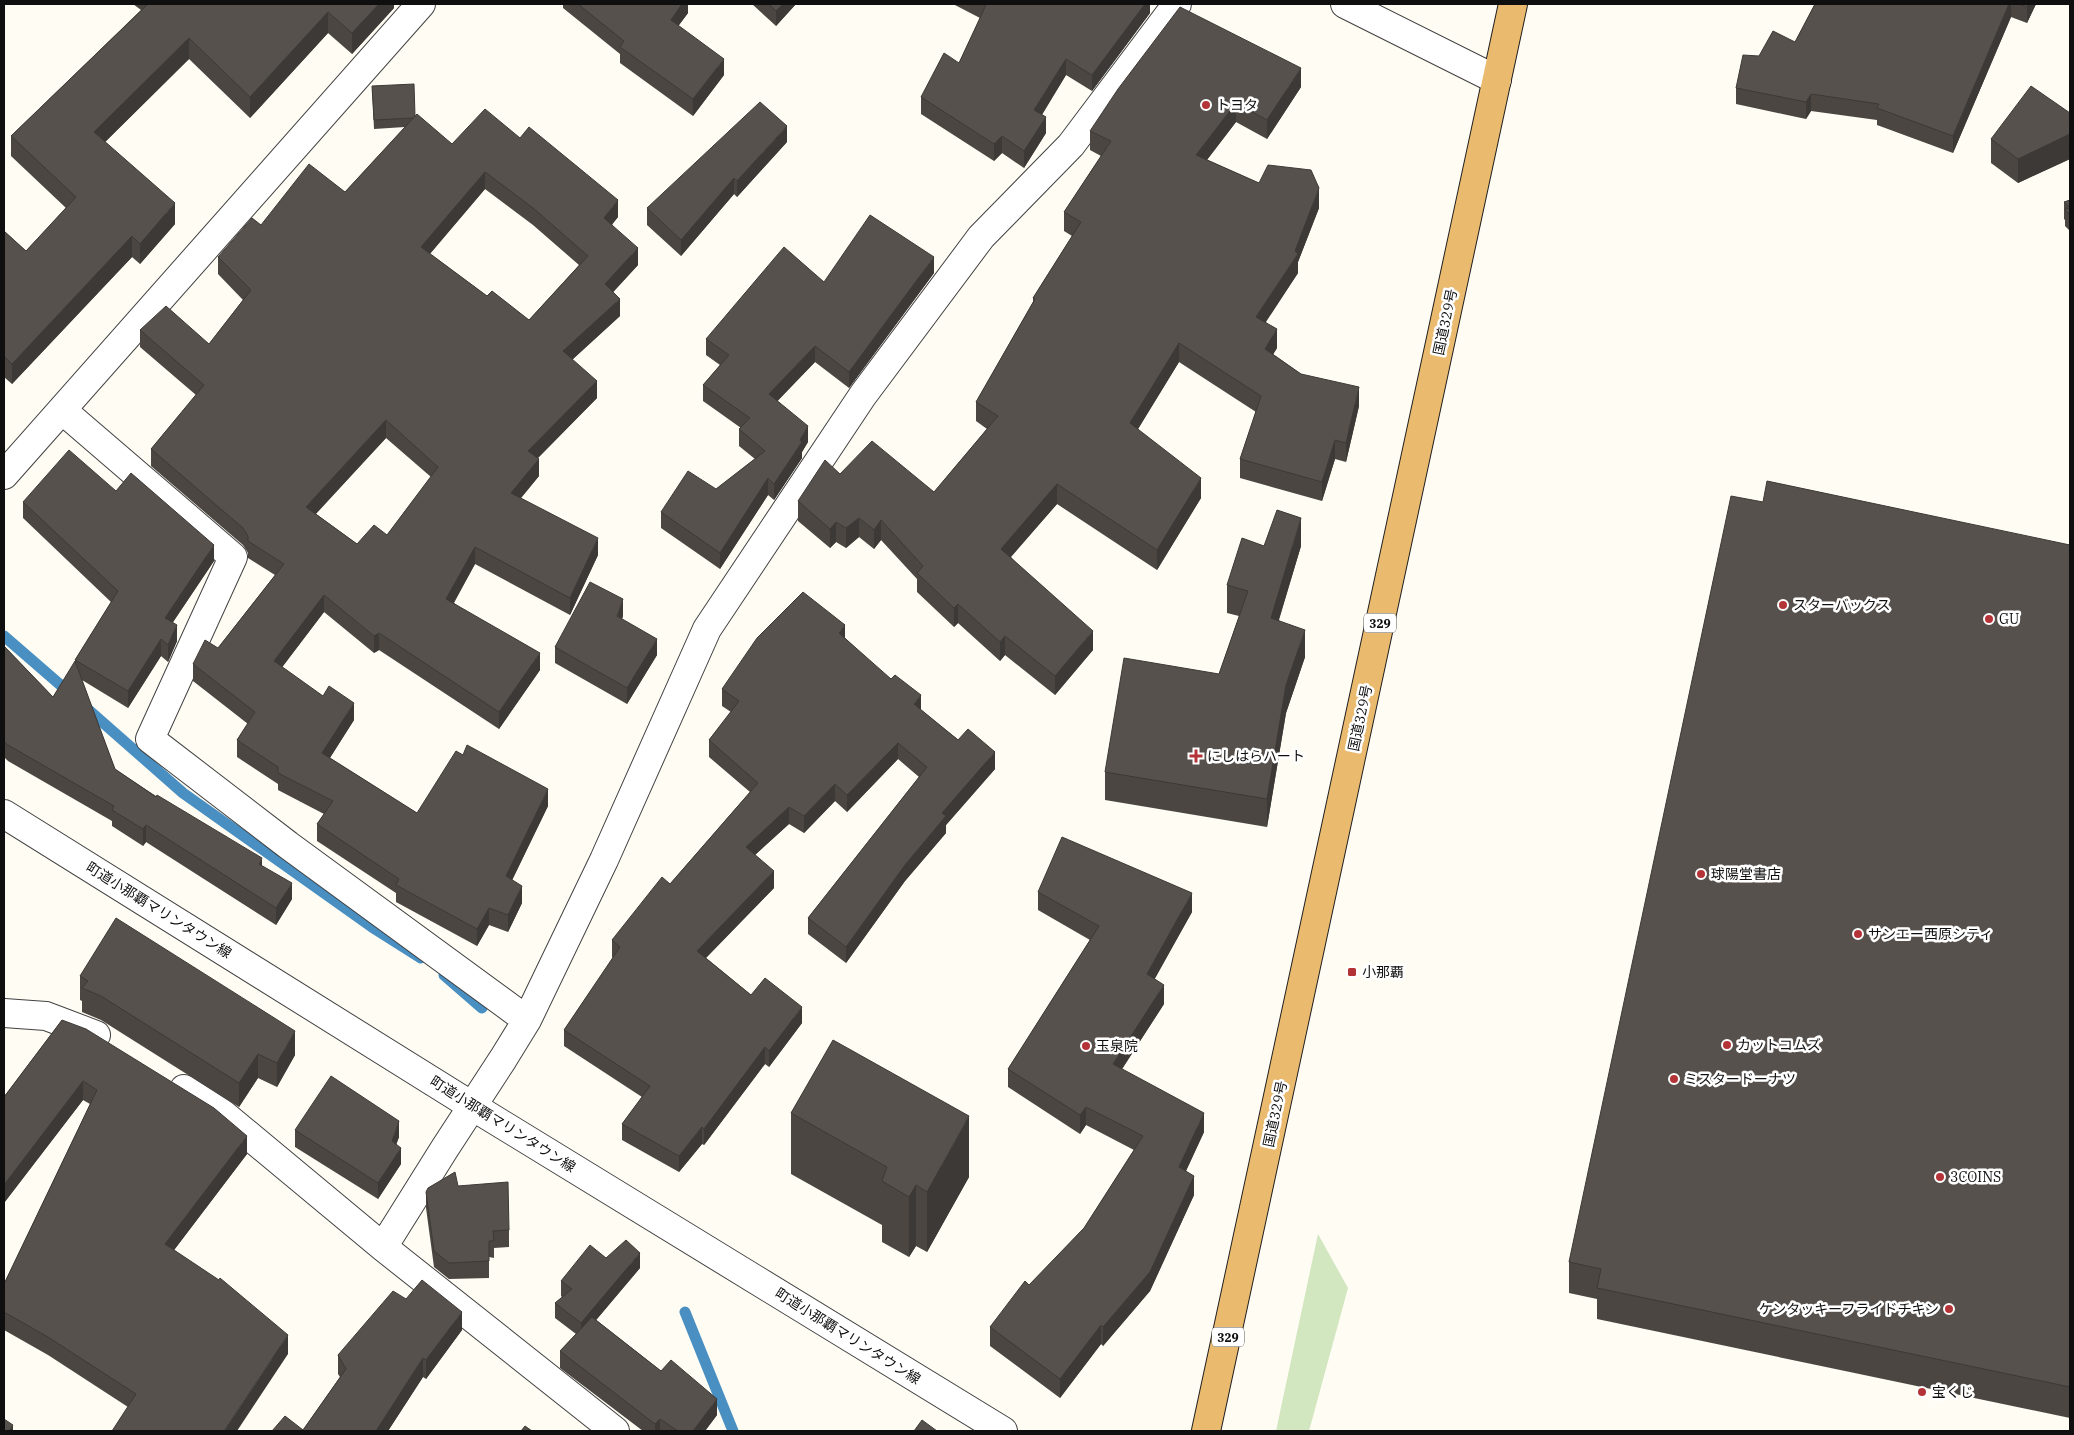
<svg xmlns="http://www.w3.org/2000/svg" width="2074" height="1435" font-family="'IBM Plex Serif','Noto Sans JP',serif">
<rect width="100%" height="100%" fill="#fefcf3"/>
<path fill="#d2e6bf" d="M 1318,1234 L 1348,1288 L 1309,1431 L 1276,1431 Z"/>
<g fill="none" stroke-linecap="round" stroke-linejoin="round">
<path stroke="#498fc2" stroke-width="11" d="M 4,636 L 72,695
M 84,706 L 183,793 L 372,927 L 421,958
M 444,975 L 482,1008
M 685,1312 L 733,1431"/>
<defs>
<path id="minor" d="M 62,410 L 233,557 L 150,739 L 288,845 L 527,1020
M 4,475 L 421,4
M 4,1013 L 46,1016 L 96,1035
M 184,1089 L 223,1114 L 383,1247 L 615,1431
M 383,1247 L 445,1148 L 503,1059 L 527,1020 L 604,860 L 707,629 L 863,395 L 981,237 L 1071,145 L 1177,4"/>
<path id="tertiary" d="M 1345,4 L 1497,80
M 4,814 L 472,1106 L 1003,1431"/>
<path id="trunk" d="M 1206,1431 L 1513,4"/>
</defs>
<use href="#minor" stroke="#424242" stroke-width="30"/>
<use href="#tertiary" stroke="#424242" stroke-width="30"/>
<use href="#trunk" stroke="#202020" stroke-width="30"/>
<use href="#minor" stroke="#fff" stroke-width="28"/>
<use href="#tertiary" stroke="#fff" stroke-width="28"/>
<use href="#trunk" stroke="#eaba6e" stroke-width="28"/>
</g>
<path fill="#4b4642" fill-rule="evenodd" d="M 133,4 L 394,4 L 394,8 L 352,54 L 328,33 L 250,118 L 189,59 L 105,142 L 175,224 L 140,264 L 132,257 L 12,384 L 4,377 L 4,231 L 26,251 L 66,208 L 11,156 L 11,136 L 141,10 Z
M 563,4 L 688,4 L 688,13 L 678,26 L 724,75 L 693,116 L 620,63 L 620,54 L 563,8 Z
M 752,4 L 796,4 L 776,26 Z
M 953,4 L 1150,4 L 1150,13 L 1092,91 L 1066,75 L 1042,115 L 1046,133 L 1024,168 L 1002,153 L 994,161 L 921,114 L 921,97 L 959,63 L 980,18 Z
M 1815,4 L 2036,4 L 2027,23 L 2011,17 L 1953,153 L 1877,125 L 1877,120 L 1811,111 L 1806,119 L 1736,104 L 1736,88 L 1759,56 L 1795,42 Z
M 372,86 L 415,116 L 452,144 L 520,138 L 618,217 L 612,224 L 638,265 L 613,292 L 620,316 L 572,360 L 597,398 L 538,458 L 539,476 L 521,498 L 598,555 L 570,615 L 475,564 L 454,603 L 540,670 L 499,729 L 379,650 L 374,653 L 324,612 L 282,667 L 354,720 L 330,758 L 417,813 L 548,806 L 512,880 L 522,903 L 508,932 L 489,925 L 477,946 L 396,902 L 396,893 L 317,841 L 317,824 L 324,814 L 278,790 L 278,784 L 237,757 L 237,740 L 248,724 L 193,681 L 193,664 L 218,648 L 275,575 L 248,558 L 248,553 L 243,545 L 151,466 L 151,449 L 196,395 L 140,347 L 140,330 L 209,344 L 243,300 L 218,274 L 218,257 L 261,225 L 345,192 L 405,127 L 374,129 ZM 485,189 L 533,225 L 579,265 L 529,320 L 487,296 L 430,254 ZM 386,438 L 431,477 L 387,535 L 357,544 L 316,514 Z
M 1301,87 L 1267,139 L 1236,122 L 1207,160 L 1259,183 L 1319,208 L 1298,262 L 1298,273 L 1266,322 L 1277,348 L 1273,354 L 1301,374 L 1359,406 L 1346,462 L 1335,459 L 1322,501 L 1240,478 L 1240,459 L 1256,412 L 1179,362 L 1138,429 L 1201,498 L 1157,570 L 1057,504 L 1011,557 L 1093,650 L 1055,695 L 1005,655 L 1000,661 L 958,623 L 954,627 L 917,592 L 917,579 L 881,540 L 874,549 L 859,537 L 846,548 L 836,542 L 830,548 L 798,521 L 798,501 L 840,474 L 934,492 L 987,429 L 976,421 L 976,402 L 1033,302 L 1033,298 L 1072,236 L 1064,231 L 1064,212 L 1101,156 L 1090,150 L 1090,131 Z
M 2070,113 L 2070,159 L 2018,183 L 1991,163 L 1991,139 Z
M 787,142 L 737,197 L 734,194 L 681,256 L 647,225 L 647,208 Z
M 2070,200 L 2070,231 L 2065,226 L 2065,220 L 2064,219 L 2064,202 Z
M 934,273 L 849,388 L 815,362 L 777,401 L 808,442 L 802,452 L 802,458 L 774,500 L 768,495 L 720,569 L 661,528 L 661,512 L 716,489 L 755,459 L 739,446 L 739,429 L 741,428 L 703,401 L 703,385 L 720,365 L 706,355 L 706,339 L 824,282 Z
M 116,491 L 214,561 L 173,622 L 177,641 L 168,662 L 161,656 L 128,708 L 82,680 L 115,769 L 262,866 L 292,899 L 276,925 L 146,842 L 143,846 L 112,826 L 112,821 L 8,761 L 4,757 L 4,646 L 53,697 L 75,663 L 75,660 L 111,602 L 23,518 L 23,502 Z
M 1763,502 L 2070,545 L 2070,1418 L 1597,1319 L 1597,1299 L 1569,1293 L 1569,1262 Z
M 1264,546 L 1301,546 L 1279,620 L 1305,657 L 1286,713 L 1267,827 L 1105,800 L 1105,772 L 1219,674 L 1239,616 L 1227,613 L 1227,585 Z
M 623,616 L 622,619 L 657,655 L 627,704 L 555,663 L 555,647 Z
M 845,638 L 921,710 L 995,769 L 946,825 L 946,833 L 905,881 L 846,963 L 808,934 L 808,918 L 919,777 L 898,759 L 847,812 L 835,801 L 804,833 L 789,824 L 755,855 L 774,888 L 706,958 L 751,995 L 802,1023 L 769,1067 L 765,1064 L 704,1145 L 702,1144 L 679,1172 L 622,1140 L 622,1124 L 642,1097 L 564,1046 L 564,1030 L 613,958 L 612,957 L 612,940 L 670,884 L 750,792 L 709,757 L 709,740 L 731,712 L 722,706 L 722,689 Z
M 1038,892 L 1192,912 L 1154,979 L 1164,1004 L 1122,1069 L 1204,1132 L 1186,1171 L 1194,1195 L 1150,1291 L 1103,1346 L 1101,1344 L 1060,1398 L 990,1346 L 990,1327 L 1084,1228 L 1134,1150 L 1086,1125 L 1080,1134 L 1008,1087 L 1008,1069 L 1090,940 L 1038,910 Z
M 80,976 L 295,1055 L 277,1087 L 258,1078 L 239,1107 L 101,1020 L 82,1012 L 82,1001 L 80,1000 Z
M 62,1020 L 247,1154 L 174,1250 L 288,1354 L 128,1407 L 48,1355 L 4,1330 L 4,1284 L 90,1104 L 83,1100 L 4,1203 L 4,1097 Z
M 791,1113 L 969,1177 L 927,1252 L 916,1246 L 909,1257 L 882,1242 L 882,1225 L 791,1174 Z
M 295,1130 L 399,1137 L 396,1144 L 401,1164 L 378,1199 L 295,1147 Z
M 458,1186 L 509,1230 L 509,1247 L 494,1248 L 494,1258 L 489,1257 L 489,1278 L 449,1279 L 434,1267 L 426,1208 L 426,1192 Z
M 606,1258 L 640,1268 L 596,1320 L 717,1415 L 705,1431 L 643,1431 L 560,1368 L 560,1351 L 576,1334 L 555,1318 L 555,1303 L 562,1297 L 561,1296 L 561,1281 Z
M 406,1299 L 462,1330 L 426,1379 L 423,1377 L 388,1431 L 272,1431 L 303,1430 L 340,1377 L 338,1374 L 338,1355 Z"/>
<path fill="#3d3936" d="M 379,4 L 394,4 L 394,8 L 352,54 L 352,33 Z
M 682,4 L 688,4 L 688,13 L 671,36 L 671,20 Z
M 783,4 L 796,4 L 776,26 L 776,11 Z
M 1145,4 L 1150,4 L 1150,13 L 1092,91 L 1092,75 Z
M 2009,4 L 2011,4 L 2011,17 L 1953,153 L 1953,136 Z
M 2028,4 L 2036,4 L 2027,23 L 2027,7 Z
M 328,12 L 328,33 L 250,118 L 250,97 Z
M 189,38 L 189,59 L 94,153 L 94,132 Z
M 724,59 L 724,75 L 693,116 L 693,99 Z
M 1066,59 L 1066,75 L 1034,127 L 1034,110 Z
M 1301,68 L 1301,87 L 1267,139 L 1267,120 Z
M 1811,94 L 1811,111 L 1806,119 L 1806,102 Z
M 1236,103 L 1236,122 L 1196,174 L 1196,155 Z
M 1046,117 L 1046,133 L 1024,168 L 1024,151 Z
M 787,126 L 787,142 L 737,197 L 737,181 Z
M 2070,134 L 2070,159 L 2018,183 L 2018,159 Z
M 1002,136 L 1002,153 L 994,161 L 994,144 Z
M 485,172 L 485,189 L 421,264 L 421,247 Z
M 734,178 L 734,194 L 681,256 L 681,240 Z
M 1319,188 L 1319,208 L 1298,262 L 1298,273 L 1256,336 L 1256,317 L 1295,251 Z
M 618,200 L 618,217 L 604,235 L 604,218 Z
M 175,203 L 175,224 L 140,264 L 140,244 Z
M 132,236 L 132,257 L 12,384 L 12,364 Z
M 638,248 L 638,265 L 605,301 L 605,284 Z
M 934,257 L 934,273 L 849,388 L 849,372 Z
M 620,299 L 620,316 L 563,368 L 563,351 Z
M 1277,329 L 1277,348 L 1265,368 L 1265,349 Z
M 1179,343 L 1179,362 L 1130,442 L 1130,423 Z
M 815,346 L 815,362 L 769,410 L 769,394 Z
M 597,381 L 597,398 L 528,468 L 528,451 Z
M 1359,387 L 1359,406 L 1346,462 L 1346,443 Z
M 386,420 L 386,438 L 306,524 L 306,507 Z
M 808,426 L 808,442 L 802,452 L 802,458 L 774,500 L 774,484 Z
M 1335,440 L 1335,459 L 1322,501 L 1322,482 Z
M 539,459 L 539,476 L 511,510 L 511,493 Z
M 768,478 L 768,495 L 720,569 L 720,553 Z
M 1201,478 L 1201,498 L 1157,570 L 1157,550 Z
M 1057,484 L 1057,504 L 1001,568 L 1001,549 Z
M 859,518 L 859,537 L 846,548 L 846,528 Z
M 1301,518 L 1301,546 L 1271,645 L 1271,618 Z
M 881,520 L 881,540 L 874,549 L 874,530 Z
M 836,522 L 836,542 L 830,548 L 830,529 Z
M 598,538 L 598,555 L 570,615 L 570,598 Z
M 214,545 L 214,561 L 165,634 L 165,618 Z
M 475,547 L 475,564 L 446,616 L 446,599 Z
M 324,595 L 324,612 L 274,678 L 274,661 Z
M 623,599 L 623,616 L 617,633 L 617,616 Z
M 958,604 L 958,623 L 954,627 L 954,608 Z
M 177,625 L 177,641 L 168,662 L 168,645 Z
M 845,625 L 845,642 L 839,633 Z
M 1305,630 L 1305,657 L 1286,713 L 1267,827 L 1267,799 L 1286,685 Z
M 1093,631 L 1093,650 L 1055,695 L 1055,676 Z
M 379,633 L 379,650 L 374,653 L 374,636 Z
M 1005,636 L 1005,655 L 1000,661 L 1000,642 Z
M 161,639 L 161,656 L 128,708 L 128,691 Z
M 657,639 L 657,655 L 627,704 L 627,688 Z
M 540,653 L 540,670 L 499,729 L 499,712 Z
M 921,695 L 921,711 L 914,704 Z
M 354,703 L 354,720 L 322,770 L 322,753 Z
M 898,743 L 898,759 L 847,812 L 847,795 Z
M 995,752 L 995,769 L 946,825 L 946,833 L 905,881 L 846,963 L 846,947 L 942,813 Z
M 835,784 L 835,801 L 804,833 L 804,816 Z
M 548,789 L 548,806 L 506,893 L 506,876 Z
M 789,807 L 789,824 L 746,863 L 746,847 Z
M 146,825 L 146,842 L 143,846 L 143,829 Z
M 262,858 L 262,874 L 259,864 Z
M 774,871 L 774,888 L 697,967 L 697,951 Z
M 292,883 L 292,899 L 276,925 L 276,908 Z
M 522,886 L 522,903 L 508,932 L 508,915 Z
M 1192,893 L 1192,912 L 1147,993 L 1147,974 Z
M 489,908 L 489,925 L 477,946 L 477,929 Z
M 1164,985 L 1164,1004 L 1113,1083 L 1113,1064 Z
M 802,1007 L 802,1023 L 769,1067 L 769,1051 Z
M 295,1031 L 295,1055 L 277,1087 L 277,1063 Z
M 765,1047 L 765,1064 L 704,1145 L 704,1129 Z
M 258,1054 L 258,1078 L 239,1107 L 239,1083 Z
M 83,1081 L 83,1100 L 4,1203 L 4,1185 Z
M 1086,1107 L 1086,1125 L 1080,1134 L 1080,1115 Z
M 1204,1113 L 1204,1132 L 1179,1186 L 1179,1167 Z
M 969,1116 L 969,1177 L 927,1252 L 927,1192 Z
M 399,1121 L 399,1137 L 392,1157 L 392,1141 Z
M 702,1127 L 702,1144 L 679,1172 L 679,1156 Z
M 247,1136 L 247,1154 L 165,1262 L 165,1244 Z
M 401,1148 L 401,1164 L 378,1199 L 378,1183 Z
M 1194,1176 L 1194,1195 L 1150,1291 L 1103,1346 L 1103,1327 Z
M 916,1185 L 916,1246 L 909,1257 L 909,1197 Z
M 640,1253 L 640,1268 L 581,1338 L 581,1323 Z
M 462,1312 L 462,1330 L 426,1379 L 426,1360 Z
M 1101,1325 L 1101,1344 L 1060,1398 L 1060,1379 Z
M 288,1335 L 288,1354 L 237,1431 L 224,1431 Z
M 423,1358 L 423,1377 L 388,1431 L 376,1431 Z
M 717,1399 L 717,1415 L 705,1431 L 693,1431 Z
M 660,1419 L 660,1431 L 655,1431 L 655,1424 Z
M 13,1425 L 13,1431 L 8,1431 Z"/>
<path fill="#57514d" stroke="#3d3936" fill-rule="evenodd" d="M 148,4 L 379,4 L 352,33 L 328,12 L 250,97 L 189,38 L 94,132 L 175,203 L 140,244 L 132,236 L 12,364 L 4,356 L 4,231 L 26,251 L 76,197 L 11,136 Z
M 578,4 L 682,4 L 671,20 L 724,59 L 693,99 L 620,47 L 624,41 Z
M 769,4 L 783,4 L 776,11 Z
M 984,4 L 1145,4 L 1092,75 L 1066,59 L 1034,110 L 1046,117 L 1024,151 L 1002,136 L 994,144 L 921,97 L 944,53 L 959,63 L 986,5 Z
M 1815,4 L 2009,4 L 1953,136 L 1877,108 L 1879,104 L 1811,94 L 1806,102 L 1736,88 L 1743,55 L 1759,56 L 1773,31 L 1795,42 Z
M 2019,4 L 2028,4 L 2027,7 Z
M 1180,7 L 1301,68 L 1267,120 L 1236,103 L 1196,155 L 1259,183 L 1268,165 L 1311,170 L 1319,188 L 1295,251 L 1298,254 L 1256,317 L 1277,329 L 1265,349 L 1301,374 L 1359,387 L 1346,443 L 1335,440 L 1322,482 L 1240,459 L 1261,396 L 1179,343 L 1130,423 L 1201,478 L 1157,550 L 1057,484 L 1001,549 L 1093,631 L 1055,676 L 1005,636 L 1000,642 L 958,604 L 954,608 L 917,573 L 923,566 L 881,520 L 874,530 L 859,518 L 846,528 L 836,522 L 830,529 L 798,501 L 825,460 L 840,474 L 872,441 L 934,492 L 998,416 L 976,402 L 1035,299 L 1033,298 L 1081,222 L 1064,212 L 1111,141 L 1090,131 L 1118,89 Z
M 414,84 L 415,116 L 413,118 L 374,120 L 372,86 Z
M 2031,86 L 2070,113 L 2070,134 L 2018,159 L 1991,139 Z
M 760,102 L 787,126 L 737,181 L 734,178 L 681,240 L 647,208 Z
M 485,109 L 520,138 L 529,127 L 618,200 L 604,218 L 638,248 L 605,284 L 620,299 L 563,351 L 597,381 L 528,451 L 539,459 L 511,493 L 598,538 L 570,598 L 475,547 L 446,599 L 540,653 L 499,712 L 379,633 L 374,636 L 324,595 L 274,661 L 323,696 L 329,686 L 354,703 L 322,753 L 417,813 L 456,751 L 463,755 L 467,745 L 548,789 L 506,876 L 522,886 L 508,915 L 489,908 L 477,929 L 396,885 L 399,879 L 317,824 L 333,801 L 278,773 L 278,767 L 237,740 L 255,712 L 193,664 L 205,640 L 218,648 L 284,564 L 248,541 L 248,536 L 243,528 L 151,449 L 204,385 L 140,330 L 166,306 L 209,344 L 251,290 L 218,257 L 252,218 L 261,225 L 309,164 L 345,192 L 417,114 L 452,144 ZM 485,172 L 533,208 L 588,256 L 529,320 L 492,291 L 487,296 L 421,247 ZM 386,420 L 438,467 L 387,535 L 374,525 L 357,544 L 306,507 Z
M 2070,200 L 2070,208 L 2064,202 Z
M 2066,208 L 2070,209 L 2070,215 L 2065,210 Z
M 870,215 L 934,257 L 849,372 L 815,346 L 769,394 L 808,426 L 800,440 L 802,442 L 774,484 L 768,478 L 720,553 L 661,512 L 688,471 L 716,489 L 765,451 L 739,429 L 750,418 L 703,385 L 729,355 L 706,339 L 784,247 L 824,282 Z
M 69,450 L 116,491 L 131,473 L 214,545 L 165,618 L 177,625 L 168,645 L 161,639 L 128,691 L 75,660 L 118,591 L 23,502 Z
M 1767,481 L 2070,545 L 2070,1387 L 1597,1288 L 1601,1269 L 1569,1262 L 1731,496 L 1763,502 Z
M 1277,510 L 1301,518 L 1271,618 L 1305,630 L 1286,685 L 1267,799 L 1105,772 L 1124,658 L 1219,674 L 1248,591 L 1227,585 L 1242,538 L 1264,546 Z
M 590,582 L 623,599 L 617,616 L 657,639 L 627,688 L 555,647 Z
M 803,592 L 845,625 L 839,633 L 891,679 L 895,675 L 921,695 L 914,704 L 958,740 L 968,729 L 995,752 L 942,813 L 946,816 L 905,865 L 846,947 L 808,918 L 927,767 L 898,743 L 847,795 L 835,784 L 804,816 L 789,807 L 746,847 L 774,871 L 697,951 L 751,995 L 765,978 L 802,1007 L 769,1051 L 765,1047 L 704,1129 L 702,1127 L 679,1156 L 622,1124 L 650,1086 L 564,1030 L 620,947 L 612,940 L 662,877 L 670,884 L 758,783 L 709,740 L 739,701 L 722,689 L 757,638 Z
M 4,646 L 53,697 L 75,661 L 115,769 L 156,797 L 157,795 L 262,858 L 259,864 L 292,883 L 276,908 L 146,825 L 143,829 L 112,810 L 114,806 L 8,745 L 4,741 Z
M 1062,837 L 1192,893 L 1147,974 L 1164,985 L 1113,1064 L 1204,1113 L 1179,1167 L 1194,1176 L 1150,1272 L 1103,1327 L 1101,1325 L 1060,1379 L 990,1327 L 1025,1281 L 1029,1285 L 1084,1228 L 1143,1136 L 1086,1107 L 1080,1115 L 1008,1069 L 1099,926 L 1038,892 Z
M 116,918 L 295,1031 L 277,1063 L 258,1054 L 239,1083 L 101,996 L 82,988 L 88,981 L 80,976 Z
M 62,1020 L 86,1029 L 214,1108 L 247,1136 L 165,1244 L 219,1280 L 220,1278 L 288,1335 L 224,1431 L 112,1431 L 136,1394 L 48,1337 L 4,1312 L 4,1284 L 97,1090 L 83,1081 L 4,1185 L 4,1097 Z
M 833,1040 L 969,1116 L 927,1192 L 916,1185 L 909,1197 L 882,1181 L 887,1167 L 791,1113 Z
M 331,1076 L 399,1121 L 392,1141 L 401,1148 L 378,1183 L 295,1130 Z
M 455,1172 L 458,1186 L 508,1182 L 509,1230 L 493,1231 L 494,1241 L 489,1241 L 489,1261 L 449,1263 L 434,1251 L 426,1192 L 428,1188 Z
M 626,1240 L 640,1253 L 581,1323 L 555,1303 L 572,1289 L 561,1281 L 590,1245 L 606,1258 Z
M 422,1280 L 462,1312 L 426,1360 L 423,1358 L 376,1431 L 272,1431 L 285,1416 L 303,1430 L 346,1369 L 338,1355 L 393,1291 L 406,1299 Z
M 592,1317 L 661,1371 L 671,1360 L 717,1399 L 693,1431 L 678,1431 L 660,1419 L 655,1424 L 560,1351 Z
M 4,1419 L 13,1425 L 8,1431 L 4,1431 Z
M 922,1420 L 937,1431 L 914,1431 Z
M 525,1426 L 532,1431 L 521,1431 Z"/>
<g fill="#b43337" stroke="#fff" stroke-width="2">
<circle cx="1206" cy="105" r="5"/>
<circle cx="1783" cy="605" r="5"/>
<circle cx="1989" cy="619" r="5"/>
<path d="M1193.5 748.5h5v5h5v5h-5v5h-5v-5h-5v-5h5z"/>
<circle cx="1701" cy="874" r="5"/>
<circle cx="1858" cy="934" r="5"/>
<rect x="1347" y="967" width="10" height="10" rx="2.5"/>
<circle cx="1727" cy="1045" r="5"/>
<circle cx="1086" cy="1046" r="5"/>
<circle cx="1674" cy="1079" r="5"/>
<circle cx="1940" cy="1177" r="5"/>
<circle cx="1949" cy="1309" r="5"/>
<circle cx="1922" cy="1392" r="5"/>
</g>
<g text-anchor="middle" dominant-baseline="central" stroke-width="5" stroke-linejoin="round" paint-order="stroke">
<g fill="#fff" stroke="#575757" stroke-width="1">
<rect x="1364" y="613.5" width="32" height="19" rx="4"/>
<rect x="1212" y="1327.5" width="32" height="19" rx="4"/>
</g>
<g font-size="12" font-weight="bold" fill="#0f0f0f">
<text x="1380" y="623">329</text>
<text x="1228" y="1337">329</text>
</g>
<g font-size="14" fill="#0f0f0f" stroke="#fff" text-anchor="start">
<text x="1216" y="105">トヨタ</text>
<text x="1793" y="605">スターバックス</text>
<text x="1999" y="619">GU</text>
<text x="1207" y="756">にしはらハート</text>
<text x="1711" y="874">球陽堂書店</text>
<text x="1868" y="934">サンエー西原シティ</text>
<text x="1362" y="972">小那覇</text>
<text x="1737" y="1045">カットコムズ</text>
<text x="1096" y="1046">玉泉院</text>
<text x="1684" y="1079">ミスタードーナツ</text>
<text x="1950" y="1177">3COINS</text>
<text x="1939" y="1309" text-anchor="end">ケンタッキーフライドチキン</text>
<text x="1932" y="1392">宝くじ</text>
</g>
<g font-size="14" fill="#0f0f0f" stroke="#fff">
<text transform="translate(1445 322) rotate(-78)">国道329号</text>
<text transform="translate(1360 718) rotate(-78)">国道329号</text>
<text transform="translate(159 910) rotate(32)">町道小那覇マリンタウン線</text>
<text transform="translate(1275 1114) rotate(-78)">国道329号</text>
<text transform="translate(503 1124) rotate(32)">町道小那覇マリンタウン線</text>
<text transform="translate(848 1336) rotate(32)">町道小那覇マリンタウン線</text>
</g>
</g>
<rect width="2074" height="1435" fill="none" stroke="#0f0f0f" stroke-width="10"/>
</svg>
